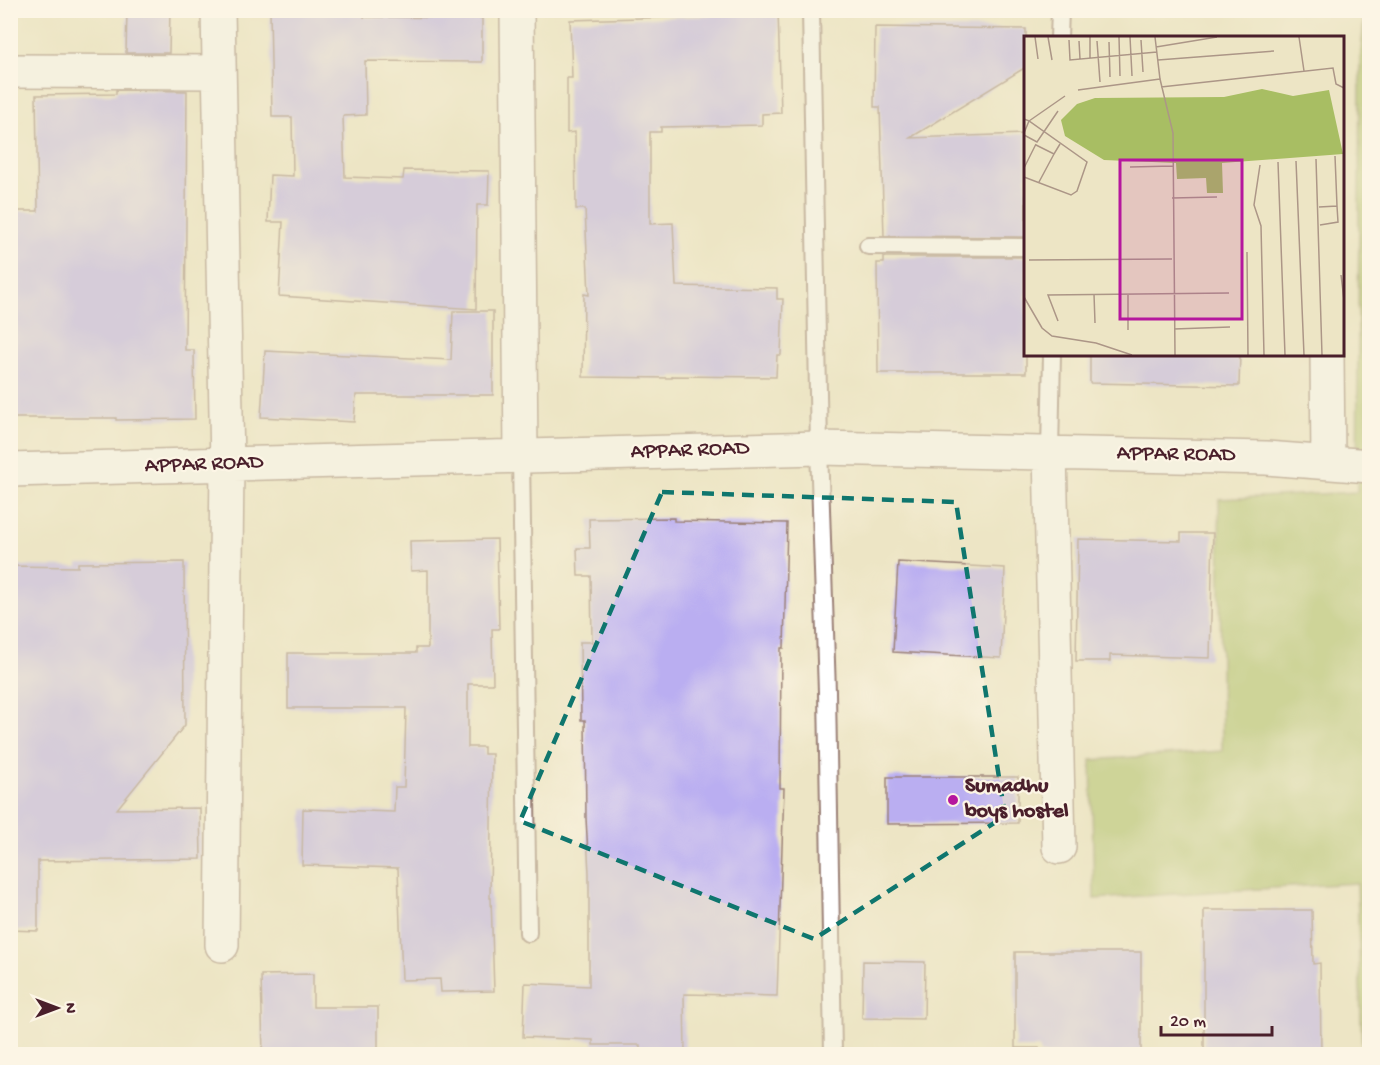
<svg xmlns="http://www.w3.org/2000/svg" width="1380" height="1065" font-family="'Gochi Hand',sans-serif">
<rect width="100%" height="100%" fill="#fcf5e5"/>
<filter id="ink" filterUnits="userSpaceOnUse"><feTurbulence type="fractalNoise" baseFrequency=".0167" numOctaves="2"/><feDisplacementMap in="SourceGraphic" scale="12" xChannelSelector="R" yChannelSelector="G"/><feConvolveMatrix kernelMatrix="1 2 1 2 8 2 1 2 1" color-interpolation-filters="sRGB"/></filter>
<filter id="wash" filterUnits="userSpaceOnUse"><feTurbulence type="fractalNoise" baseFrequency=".008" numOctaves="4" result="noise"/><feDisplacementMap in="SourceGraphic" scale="24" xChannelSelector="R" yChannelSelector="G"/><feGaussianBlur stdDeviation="1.35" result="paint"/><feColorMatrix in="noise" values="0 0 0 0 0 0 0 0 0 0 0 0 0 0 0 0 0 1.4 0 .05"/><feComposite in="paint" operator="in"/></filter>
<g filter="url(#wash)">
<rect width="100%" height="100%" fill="#ede5c5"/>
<path fill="#a8be63" stroke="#796e47" stroke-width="1.5" d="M 1365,11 L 1369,11 L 1369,1054 L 1362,1054 L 1357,883 L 1094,899 L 1091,760 L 1222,751 L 1219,499 L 1357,492 L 1360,62 Z"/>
<g id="blocks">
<path fill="#baaef1" d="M 127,10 L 170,10 L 169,53 L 126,53 Z
M 270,10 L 364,10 L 364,17 L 482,18 L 482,62 L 365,61 L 366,115 L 343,116 L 345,177 L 403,179 L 404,170 L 489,171 L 488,205 L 477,205 L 476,309 L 279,296 L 283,222 L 268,222 L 270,175 L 293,176 L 292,117 L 272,117 Z
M 710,10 L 778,10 L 781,113 L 762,114 L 762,125 L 661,127 L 661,132 L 650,132 L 650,224 L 673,223 L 676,286 L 777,288 L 777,299 L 783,299 L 781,355 L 777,355 L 776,377 L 672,376 L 672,378 L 583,377 L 584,294 L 589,295 L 585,209 L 576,209 L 575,132 L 567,133 L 567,78 L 572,78 L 570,20 L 711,16 Z
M 875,27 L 1026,29 L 1026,67 L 910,138 L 1026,134 L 1026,237 L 884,236 L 880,107 L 874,107 Z
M 116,90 L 187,91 L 185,350 L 194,350 L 195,419 L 116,420 L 116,418 L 14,418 L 14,211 L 38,211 L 36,95 L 116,94 Z
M 884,257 L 1026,257 L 1026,373 L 878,373 L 877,263 L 884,263 Z
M 453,311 L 493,311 L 493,395 L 356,395 L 354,422 L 261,417 L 265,351 L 451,360 Z
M 1090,354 L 1240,354 L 1239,386 L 1090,383 Z
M 674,518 L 674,521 L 787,523 L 784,648 L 781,648 L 780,788 L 784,788 L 777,996 L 684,994 L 685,1054 L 640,1054 L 640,1045 L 593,1045 L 593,1040 L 523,1037 L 525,983 L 589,986 L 589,873 L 586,818 L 585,720 L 581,720 L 580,642 L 592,642 L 591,576 L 578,576 L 577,548 L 590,548 L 589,519 Z
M 1181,533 L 1213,533 L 1210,658 L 1110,655 L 1110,661 L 1076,661 L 1078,539 L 1181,541 Z
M 497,539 L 499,629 L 492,629 L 493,684 L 468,684 L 468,747 L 484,747 L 484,754 L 492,754 L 490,898 L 491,898 L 494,991 L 441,992 L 440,979 L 402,980 L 398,868 L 302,865 L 303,809 L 394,812 L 395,787 L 404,787 L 406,708 L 288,708 L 288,653 L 416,653 L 416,648 L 428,648 L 428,570 L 411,571 L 410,541 Z
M 184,562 L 185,725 L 117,809 L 200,808 L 201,859 L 38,861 L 38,931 L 10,930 L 10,566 L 78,567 L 78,563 Z
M 898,562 L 1005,568 L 1001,658 L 893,652 Z
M 887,777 L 1018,777 L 1018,823 L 887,824 Z
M 1204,910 L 1312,910 L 1313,964 L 1320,963 L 1321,1054 L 1204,1054 Z
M 1015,952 L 1141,952 L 1141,1054 L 1040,1054 L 1039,1048 L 1015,1048 Z
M 863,961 L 925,962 L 924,1019 L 862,1018 Z
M 313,974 L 313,1007 L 378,1007 L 378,1054 L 263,1054 L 261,975 Z"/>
</g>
</g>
<g filter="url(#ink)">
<use href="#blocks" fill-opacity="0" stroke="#9c8278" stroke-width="1.5"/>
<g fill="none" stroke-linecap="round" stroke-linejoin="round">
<defs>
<path id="lane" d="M 811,10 L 819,448 L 827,692 L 833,1054
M 1059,38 L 1060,10
M 868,246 L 1026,247
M 1050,452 L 1052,354
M 521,456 L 528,933"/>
<path id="street" d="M 218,10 L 227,464 L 222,945
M 517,10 L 521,456
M 10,71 L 219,72
M 1327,354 L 1328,462
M 1050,452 L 1059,847
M 10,470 L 819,448 L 1266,458 L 1370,466"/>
</defs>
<use href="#lane" stroke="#9c8278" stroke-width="20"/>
<use href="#street" stroke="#9c8278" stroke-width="36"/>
<use href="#lane" stroke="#fff" stroke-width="16"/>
<use href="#street" stroke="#fff" stroke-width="33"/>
</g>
</g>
<path d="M0 0H1380V1065H0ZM 662,492 L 956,502 L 1005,816 L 814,939 L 520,821 Z" fill="#ede5c5" fill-opacity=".55" fill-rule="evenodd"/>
<path fill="none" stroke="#0f766e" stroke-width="4.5" stroke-dasharray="12 8" stroke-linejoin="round" d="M 662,492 L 956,502 L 1005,816 L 814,939 L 520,821 Z"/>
<circle fill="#b5179e" stroke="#fcf5e5" stroke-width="2" cx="953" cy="800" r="6"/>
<g text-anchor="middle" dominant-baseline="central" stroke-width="4.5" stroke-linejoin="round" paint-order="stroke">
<g font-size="22" fill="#4a1f2b" stroke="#fcf5e5">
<text transform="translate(690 451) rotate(-2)">APPAR ROAD</text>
<text transform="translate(1176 455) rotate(1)">APPAR ROAD</text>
<text transform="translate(204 465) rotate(-2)">APPAR ROAD</text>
</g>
<g font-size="22" font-weight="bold" fill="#4a1f2b" stroke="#fcf5e5" text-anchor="start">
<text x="965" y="787">Sumadhu<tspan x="965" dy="25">boys hostel</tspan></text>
</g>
</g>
<g transform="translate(1024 36)">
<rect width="320" height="320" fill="#ede5c5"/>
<path d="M 238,53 L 269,60 L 305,54 L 319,118 L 198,127 L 199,157 L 183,157 L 182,142 L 153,143 L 152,127 L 80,124 L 41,100 L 37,84 L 53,68 L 71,62 L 200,61 Z" fill="#a8be63"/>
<path fill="none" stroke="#ac9687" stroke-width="1.5" d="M 11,1 L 14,23M 24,1 L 28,24M 66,1 L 66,22M 95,1 L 96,40M 106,1 L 108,40M 131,1 L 136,43 L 149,97 L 151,319M 275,1 L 280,35M 45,4 L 46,24 L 133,16M 117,4 L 119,36M 55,5 L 56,23M 73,5 L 76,46M 85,6 L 86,41M 132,11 L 193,1M 134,24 L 250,15M 137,51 L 309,32 L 312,48 L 320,52M 54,54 L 136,43M 0,83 L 5,85 L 41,60M 0,97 L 5,85 L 63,126 L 53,155 L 47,159 L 0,141M 0,99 L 13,106 L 34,75M 12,109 L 30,118 L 36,108M 292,123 L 298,319M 272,125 L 280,319M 254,126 L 261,319M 236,129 L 230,169 L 237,190 L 240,319M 106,131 L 149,130M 0,132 L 12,108M 15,146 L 30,118M 148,162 L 193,161M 295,171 L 313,170 L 311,120M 296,189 L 314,186 L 313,170M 223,216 L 224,319M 5,224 L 148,223M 317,239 L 320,264M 70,258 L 71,287M 0,261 L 18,292 L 28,300 L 72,307 L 108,319M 34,285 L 24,259 L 205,257M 150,293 L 206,291M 104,294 L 104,258"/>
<path fill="#b5179e" fill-opacity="0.15" stroke="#b5179e" stroke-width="3" d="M 96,124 L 218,124 L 218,283 L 96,283 Z"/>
<rect width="320" height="320" fill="none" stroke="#4a1f2b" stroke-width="3"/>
</g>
<rect width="1380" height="1065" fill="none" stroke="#fcf5e5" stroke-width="36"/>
<g transform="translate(57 1008) rotate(90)" stroke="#fcf5e5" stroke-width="4.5" paint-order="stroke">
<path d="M0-4.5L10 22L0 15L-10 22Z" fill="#4a1f2b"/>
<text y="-9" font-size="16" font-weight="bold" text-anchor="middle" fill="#4a1f2b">N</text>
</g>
<path d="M1161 1026v9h111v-9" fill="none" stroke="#4a1f2b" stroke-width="3"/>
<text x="1170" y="1026" font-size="18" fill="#4a1f2b" stroke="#fcf5e5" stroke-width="4.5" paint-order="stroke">20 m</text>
</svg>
